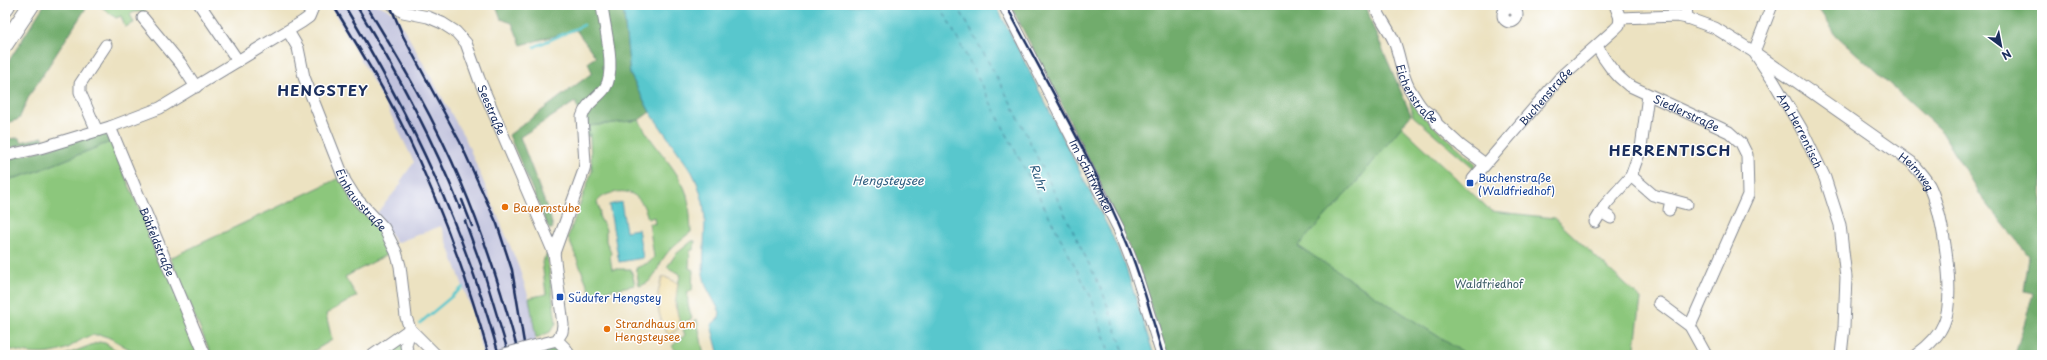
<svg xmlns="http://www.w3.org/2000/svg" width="2047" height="360" font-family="'Playpen Sans',sans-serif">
<rect width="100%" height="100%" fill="#fff"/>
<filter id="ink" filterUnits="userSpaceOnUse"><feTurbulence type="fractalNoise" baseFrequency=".025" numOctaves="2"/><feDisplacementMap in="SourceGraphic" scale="8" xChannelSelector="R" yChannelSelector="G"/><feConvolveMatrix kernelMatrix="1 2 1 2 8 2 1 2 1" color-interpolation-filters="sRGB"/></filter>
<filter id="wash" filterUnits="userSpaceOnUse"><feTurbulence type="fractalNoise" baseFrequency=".012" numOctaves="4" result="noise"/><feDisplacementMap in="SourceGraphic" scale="16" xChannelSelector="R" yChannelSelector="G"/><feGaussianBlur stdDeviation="0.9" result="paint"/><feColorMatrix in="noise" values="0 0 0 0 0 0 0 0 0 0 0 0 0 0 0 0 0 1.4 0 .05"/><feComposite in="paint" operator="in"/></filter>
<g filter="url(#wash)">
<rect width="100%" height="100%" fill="#ece2c1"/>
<path fill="#c1c2dd" d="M 330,5 L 379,5 L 395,13 L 466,140 L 518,265 L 529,298 L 538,355 L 483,355 L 472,311 L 441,226 L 396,243 L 377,213 L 402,183 L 400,182 L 414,162 L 385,103 Z"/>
<path fill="#8cc77c" stroke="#547b6d" d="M 99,5 L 147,5 L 145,11 L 135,12 L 130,14 L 134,23 L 125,27 L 121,16 L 116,18 Z
M 1413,101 L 1425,118 L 1476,164 L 1474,168 L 1413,116 L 1410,102 Z
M 639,120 C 651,144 672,162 684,187 C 690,200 690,217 691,232 C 682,239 672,246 665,256 C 656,268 656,282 639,286 L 636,268 L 650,262 L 654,257 L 649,223 L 655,224 L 654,217 L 648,219 C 644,201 633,187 613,193 C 606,194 601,197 597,202 L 600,211 L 599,216 L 606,230 L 606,241 L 611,253 L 610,256 L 612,269 L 631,269 L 635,285 L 591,294 L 568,237 L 592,171 L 589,126 Z
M 1401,126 L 1491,211 L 1554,218 L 1641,299 L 1634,355 L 1467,355 L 1297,246 L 1354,185 Z
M 110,142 L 200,346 L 200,349 L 195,353 C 176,353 152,357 134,351 C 122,347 111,335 98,335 C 87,334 77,343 68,348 C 48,357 25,354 5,348 L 5,181 L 35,172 Z
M 339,178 L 380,229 L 392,252 L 345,277 L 357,296 L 326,314 L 332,340 L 312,352 L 314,355 L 214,355 L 210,352 L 170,258 Z
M 692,241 L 695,241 L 694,249 L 690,251 L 689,268 L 693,270 L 692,291 L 688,291 C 687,300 688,309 692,318 L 681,326 C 675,308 673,293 681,275 L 667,267 L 676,254 Z
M 547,254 L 556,323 L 550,332 L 536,338 L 529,298 L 546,294 L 542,262 Z
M 697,319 L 704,355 L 680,355 L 672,346 L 685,335 L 683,330 Z
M 99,342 L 105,343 L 124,355 L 65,355 Z
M 399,343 L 403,346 L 406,355 L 378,355 Z"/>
<path fill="#71ac6c" stroke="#466e65" d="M 44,5 L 88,5 L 29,96 L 19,119 L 5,124 L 5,67 Z
M 496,5 L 623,5 L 630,74 L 650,112 L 639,120 L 589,126 L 590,136 L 583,137 L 582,117 L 575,102 L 520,137 L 550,216 L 553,227 L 552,229 L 549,229 L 509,135 L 592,73 L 588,62 L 596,57 L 576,30 L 521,45 L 512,23 L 501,19 Z
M 1010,5 L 1366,5 L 1373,27 L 1411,115 L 1354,185 L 1298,246 L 1467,355 L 1166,355 L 1139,269 L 1059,98 Z
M 1816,5 L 2042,5 L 2042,355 L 2015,355 L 2033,294 L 2024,292 L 2029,256 L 1980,195 L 1942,132 L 1836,35 Z
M 105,133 L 110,142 L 35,172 L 5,181 L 5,160 Z
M 43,137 L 44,140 L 5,149 L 5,139 L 19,138 L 21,142 Z
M 550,348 L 558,349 L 564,355 L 544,355 L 542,349 Z"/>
<path fill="#eeda9e" stroke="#84847e" d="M 663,276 L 678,283 L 675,305 L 681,326 L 669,336 C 657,317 654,297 663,276 Z"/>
<path fill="#59c7cd" stroke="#3a7b96" d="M 623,5 L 996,5 L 1111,233 L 1125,265 L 1154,355 L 719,355 L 711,325 L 719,318 L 720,312 L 706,286 L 703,274 L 705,219 L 703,202 L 698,185 L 692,172 L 650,112 L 630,74 Z
M 621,202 L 626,231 L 638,229 L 643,258 L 619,262 L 609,205 Z"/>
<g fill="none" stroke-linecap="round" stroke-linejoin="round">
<path stroke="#59c7cd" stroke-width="2.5" d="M 534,47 L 584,25
M 420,323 L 463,287"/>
<path stroke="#2e5d7f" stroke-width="1" stroke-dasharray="5 4" stroke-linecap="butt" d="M 940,5 L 1092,299 L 1110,355
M 957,5 L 1012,105 L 1103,293 L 1125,355"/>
</g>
</g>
<g filter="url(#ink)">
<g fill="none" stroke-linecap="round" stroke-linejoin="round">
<defs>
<g id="minor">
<path d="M 200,5 L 238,61"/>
<path id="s1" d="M 393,5 L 403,12 L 428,17 L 442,23 L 456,32 L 466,43 L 479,79 L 554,253 L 563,325 L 562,332 L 557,340 L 537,345"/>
<path id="s2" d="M 1004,5 L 1120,231 L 1134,267 L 1162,355"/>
<path id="s3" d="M 1374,5 C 1380,18 1388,28 1394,41 C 1400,56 1401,73 1409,88 C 1413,94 1418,104 1423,109 C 1429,115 1434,114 1437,124 L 1461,146 L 1485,164"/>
<path d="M 1615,5 L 1620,18"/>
<path d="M 1686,5 L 1687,18"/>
<path id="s4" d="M 1772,5 L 1754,52 L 1911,162 C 1918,171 1927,179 1931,189 C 1943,218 1956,294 1944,323 C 1939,336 1927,347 1916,355"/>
<circle cx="1510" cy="15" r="7"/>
<path d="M 143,18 L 181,64 L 196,87"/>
<path id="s5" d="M 1620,18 L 1677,16 L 1687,18 L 1715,28 L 1754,52 L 1774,82 L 1801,128 L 1825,178 L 1840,225 L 1846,277 L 1844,327 L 1841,355"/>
<path id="s6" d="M 288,31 L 298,48 L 304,77 L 345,181 L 355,197 L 384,228 L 396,252 L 400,266 L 406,317 L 410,329 L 436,355"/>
<path id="s7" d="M 1597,46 C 1605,62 1614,74 1628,85 L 1729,132 L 1741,143 L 1747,155 L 1748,195 L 1690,326"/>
<path id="s8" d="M 110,127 L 205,355"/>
<path d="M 97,131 L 80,92 L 80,84 L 106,45"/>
<path d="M 5,156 L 40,148 L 110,127 L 160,108 L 302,22 L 309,17 L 314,5"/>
<path d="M 1631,176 L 1653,195 L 1687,204"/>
<path id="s9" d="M 1473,179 L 1559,79 L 1615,29 L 1619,25 L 1620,18"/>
<path d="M 1669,210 L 1671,200"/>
<path d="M 1601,212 L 1611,218"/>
<path d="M 1595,222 L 1606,204 L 1631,176 L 1641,148 L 1648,95"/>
<path d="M 554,253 L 584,170 L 585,163 L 582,117 C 586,103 597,99 605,88 C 617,70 604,27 602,5"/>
<path d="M 1659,303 L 1690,326 L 1706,355"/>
<path d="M 557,340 L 566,349 L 569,355"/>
<path d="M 373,355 L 410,329"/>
<path d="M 408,355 L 406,346 L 410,329"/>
</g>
<path id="highway" d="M 5,8 L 7,5
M 5,44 L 31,5"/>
</defs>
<use href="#minor" stroke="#848890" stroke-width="13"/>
<use href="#highway" stroke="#848890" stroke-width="18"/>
<use href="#minor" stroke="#fff" stroke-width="11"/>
<use href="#highway" stroke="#fff" stroke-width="16"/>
<path stroke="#1b2f5e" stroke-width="2.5" d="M 333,5 C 358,46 384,88 405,131 C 440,203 467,278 489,355
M 344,5 C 413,120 463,226 499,355
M 356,5 C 396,70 432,137 460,208
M 366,5 C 401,62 435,120 461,182 C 485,238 503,296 519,355
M 390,5 L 403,36 L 460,142 L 497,224 L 512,270 L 526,355
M 1006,5 C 1047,83 1093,161 1127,243 C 1142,279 1152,318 1163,355
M 462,200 L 472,226
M 465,221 L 485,276 L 509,355"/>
<defs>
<path id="minor-bridge" d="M 501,355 L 537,345"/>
</defs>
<use href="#minor-bridge" stroke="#848890" stroke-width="13" stroke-linecap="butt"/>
<use href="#minor-bridge" stroke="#fff" stroke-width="11"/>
</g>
</g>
<g fill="#1a4fb4" stroke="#fff" stroke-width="1.5">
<rect x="1466" y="179" width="8" height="8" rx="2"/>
<rect x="556" y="293" width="8" height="8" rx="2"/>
</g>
<g fill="#e8710a" stroke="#fff" stroke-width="1.5">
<circle cx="505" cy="207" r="4"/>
<circle cx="607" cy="329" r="4"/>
</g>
<g text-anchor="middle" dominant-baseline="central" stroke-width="3" stroke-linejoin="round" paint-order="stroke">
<g font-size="11" fill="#1b2f5e" stroke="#fff">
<text stroke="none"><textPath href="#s3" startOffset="100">Eichenstraße</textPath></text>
<text stroke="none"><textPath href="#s9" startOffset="110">Buchenstraße</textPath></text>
<text stroke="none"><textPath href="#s1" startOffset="156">Seestraße</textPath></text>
<text stroke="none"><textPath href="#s7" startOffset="115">Siedlerstraße</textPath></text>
<text stroke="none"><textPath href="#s5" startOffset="234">Am Herrentisch</textPath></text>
<text stroke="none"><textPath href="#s4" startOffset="253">Heimweg</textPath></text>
<text stroke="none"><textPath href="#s2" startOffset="192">Im Schiffwinkel</textPath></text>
<text stroke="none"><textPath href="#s6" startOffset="186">Einhausstraße</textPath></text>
<text stroke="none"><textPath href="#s8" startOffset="124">Böhfeldstraße</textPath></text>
</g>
<g font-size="11" fill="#164399" stroke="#fff" text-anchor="start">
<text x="1478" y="177">Buchenstraße<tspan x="1478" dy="13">(Waldfriedhof)</tspan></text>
<text x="568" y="297">Südufer Hengstey</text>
</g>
<g font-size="11" fill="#c56008" stroke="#fff" text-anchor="start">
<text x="513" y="207">Bauernstube</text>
<text x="615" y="323">Strandhaus am<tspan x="615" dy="13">Hengsteysee</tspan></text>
</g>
<g font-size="11" fill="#3d5d67" stroke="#fff">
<text x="1489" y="283">Waldfriedhof</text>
</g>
<g font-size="12" font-style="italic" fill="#2e5d7f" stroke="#fff">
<text transform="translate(1039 177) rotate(70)">Ruhr</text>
<text x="888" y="180">Hengsteysee</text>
</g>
<g font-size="15" font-weight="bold" letter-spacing="1" fill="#1b2f5e" stroke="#fff">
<text x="323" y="89">HENGSTEY</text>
<text x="1670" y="149">HERRENTISCH</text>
</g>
</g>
<rect width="2047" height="360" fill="none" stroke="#fff" stroke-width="20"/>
<g transform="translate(2001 46) rotate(148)" stroke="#ffffff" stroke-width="3" paint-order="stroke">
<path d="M0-3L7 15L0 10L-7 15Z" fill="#1b2f5e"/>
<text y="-6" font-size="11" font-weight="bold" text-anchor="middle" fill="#1b2f5e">N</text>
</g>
</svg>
